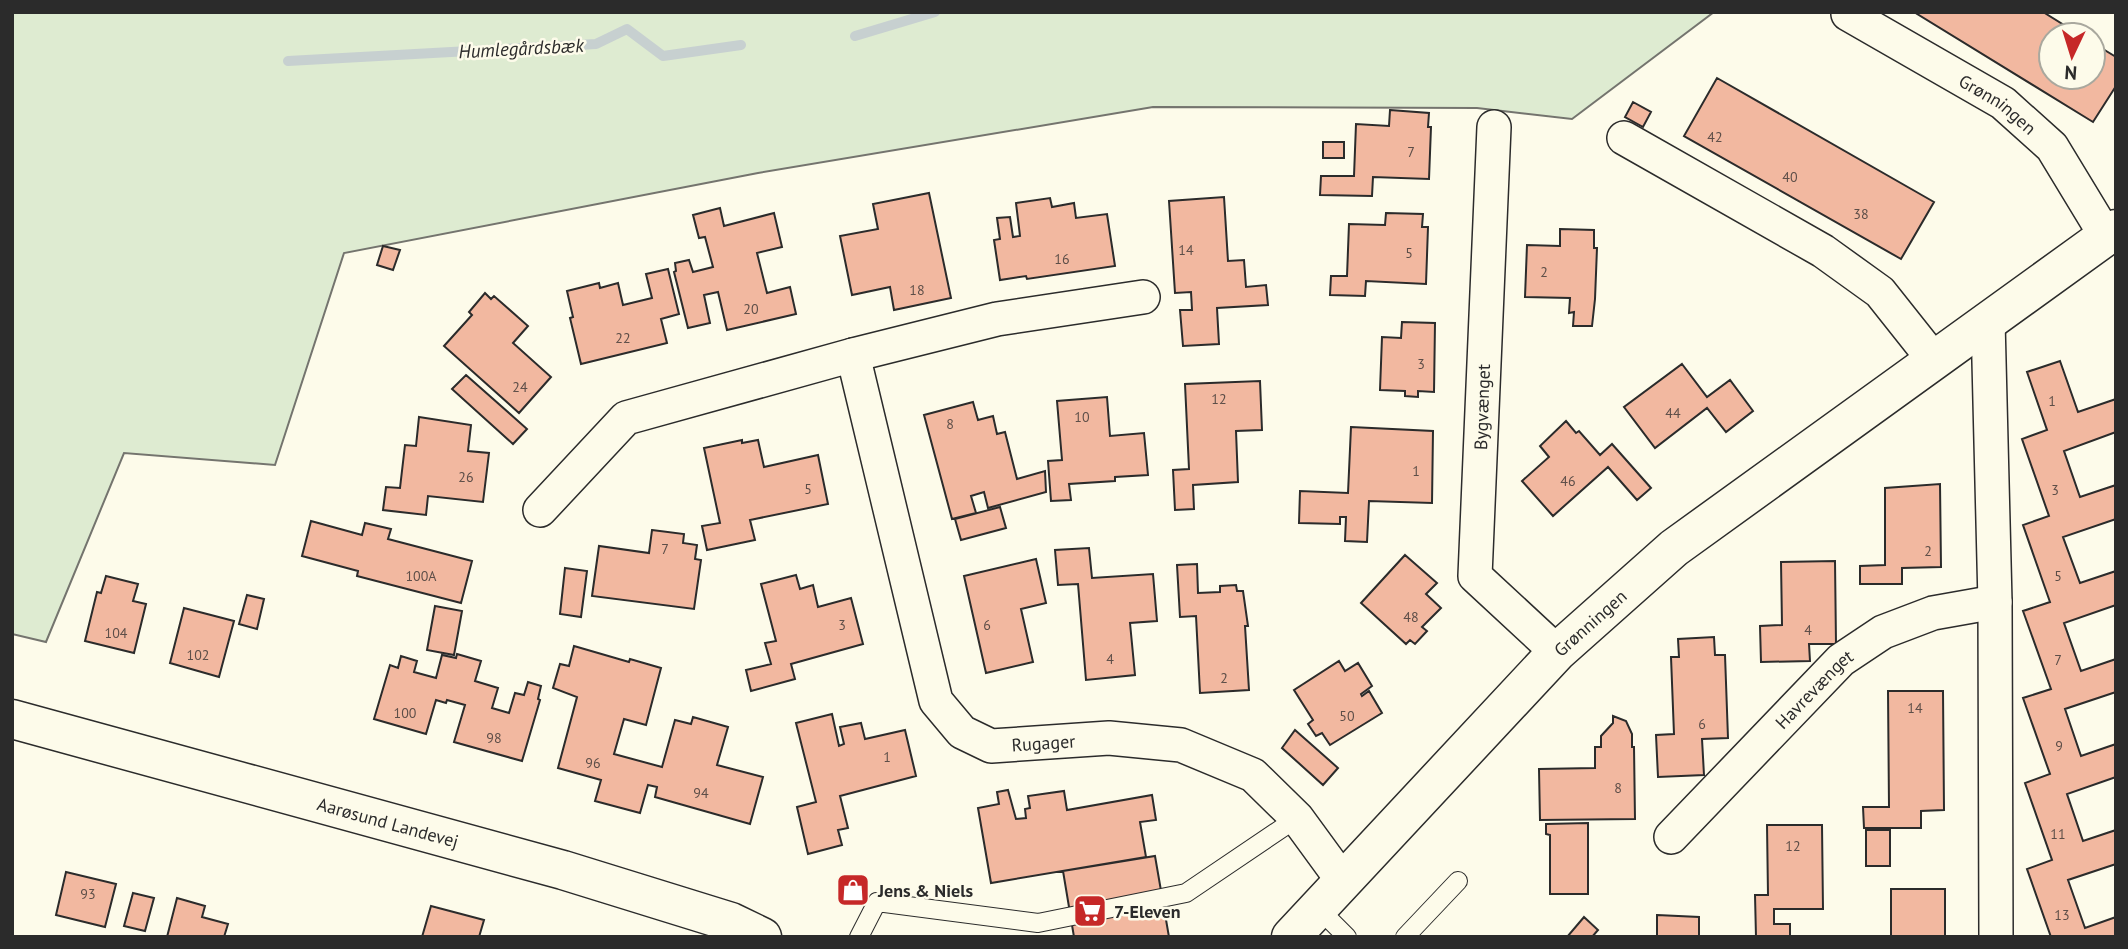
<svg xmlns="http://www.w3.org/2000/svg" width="2128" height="949" font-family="'PT Sans',sans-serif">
<rect width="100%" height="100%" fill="#fdfbea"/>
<path fill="#deebd1" stroke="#74746e" stroke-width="2" d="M 12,12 L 1714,12 L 1572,119 L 1477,108 L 1153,107 L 758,173 L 344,253 L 275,465 L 124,453 L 46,642 L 12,634 Z"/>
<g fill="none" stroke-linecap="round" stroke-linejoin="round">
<path stroke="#c7d0d0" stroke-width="10" d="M 855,36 L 935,12
M 288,61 L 596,44 L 627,29 L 663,56 L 741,45"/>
</g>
<path fill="#f2b8a0" stroke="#2b2b2b" stroke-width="2" d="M 1914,12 L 2043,12 L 2080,35 L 2051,35 L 2051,77 L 2093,77 L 2093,43 L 2116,57 L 2116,86 L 2093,122 Z
M 1717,78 L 1934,202 L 1901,259 L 1684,136 Z
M 1633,102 L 1651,112 L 1643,127 L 1625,117 Z
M 1390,110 L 1429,113 L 1428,127 L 1431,127 L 1429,179 L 1373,177 L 1372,196 L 1320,195 L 1321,176 L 1354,176 L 1356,124 L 1389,126 Z
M 1323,142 L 1344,142 L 1344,158 L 1323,158 Z
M 929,193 L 951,298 L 894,310 L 890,287 L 852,295 L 840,236 L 878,229 L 873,204 Z
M 1224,197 L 1228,261 L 1244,260 L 1246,287 L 1266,285 L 1268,305 L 1217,308 L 1219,344 L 1183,346 L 1180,310 L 1192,310 L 1191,292 L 1175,293 L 1169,201 Z
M 1050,198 L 1052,207 L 1074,203 L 1076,218 L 1107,214 L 1115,266 L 1027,279 L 1026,276 L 1000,280 L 994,240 L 1000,239 L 997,218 L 1010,217 L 1013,237 L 1020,236 L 1016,203 Z
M 720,208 L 724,226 L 774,213 L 782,247 L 757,253 L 767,293 L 790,287 L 796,314 L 727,330 L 718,292 L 704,295 L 710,323 L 688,328 L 674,272 L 676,271 L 675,263 L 689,260 L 693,272 L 713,267 L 705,237 L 699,238 L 693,215 Z
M 1386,213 L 1423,214 L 1422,227 L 1428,227 L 1426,284 L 1366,281 L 1365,296 L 1330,295 L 1331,276 L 1347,276 L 1349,224 L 1385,225 Z
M 1560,229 L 1594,230 L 1594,248 L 1597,248 L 1595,299 L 1592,326 L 1573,326 L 1574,312 L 1569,313 L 1570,298 L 1525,297 L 1527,245 L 1560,246 Z
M 383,246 L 400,250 L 393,270 L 377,265 Z
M 668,269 L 679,314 L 661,319 L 667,343 L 581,364 L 570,318 L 573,317 L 567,291 L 599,283 L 600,288 L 618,283 L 623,305 L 652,298 L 646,274 Z
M 485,293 L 491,299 L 494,296 L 528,326 L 513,343 L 551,377 L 519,413 L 444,346 L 472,315 L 469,312 Z
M 1402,322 L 1435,323 L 1434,392 L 1418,391 L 1418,397 L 1405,396 L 1405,391 L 1380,390 L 1382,337 L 1401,338 Z
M 2060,361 L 2078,412 L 2116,399 L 2116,432 L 2064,451 L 2080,497 L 2116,485 L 2116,519 L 2063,537 L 2080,583 L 2116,571 L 2116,605 L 2064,623 L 2081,671 L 2116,659 L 2116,692 L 2065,709 L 2081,756 L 2116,744 L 2116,777 L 2067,794 L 2083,841 L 2116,830 L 2116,864 L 2068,880 L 2085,928 L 2116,917 L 2116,937 L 2051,937 L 2027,869 L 2052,860 L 2025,783 L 2050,774 L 2023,698 L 2051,689 L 2023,611 L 2050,602 L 2023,525 L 2049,516 L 2022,439 L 2047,430 L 2027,372 Z
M 1682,364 L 1707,397 L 1730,380 L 1753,411 L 1726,432 L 1707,408 L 1655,448 L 1624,407 Z
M 466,375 L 527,429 L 513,444 L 452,389 Z
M 1260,381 L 1262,430 L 1236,431 L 1238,482 L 1193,485 L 1194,509 L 1175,510 L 1173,470 L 1189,469 L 1185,384 Z
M 1107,397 L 1110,436 L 1144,433 L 1148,475 L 1115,477 L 1115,481 L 1069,484 L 1071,500 L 1051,501 L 1048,461 L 1062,460 L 1057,401 Z
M 973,402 L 978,420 L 993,416 L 997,434 L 1005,432 L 1017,479 L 1045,471 L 1046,492 L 988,508 L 984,492 L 971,496 L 976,513 L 952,519 L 924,415 Z
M 419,417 L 471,425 L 468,451 L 489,453 L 483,502 L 428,496 L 426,515 L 383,510 L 386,487 L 400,488 L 405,445 L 416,446 Z
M 1566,421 L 1576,433 L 1579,431 L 1600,455 L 1612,444 L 1651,488 L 1637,500 L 1608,467 L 1553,516 L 1522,481 L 1549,457 L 1540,446 Z
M 1351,427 L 1433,431 L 1432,503 L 1369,501 L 1367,542 L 1345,541 L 1346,517 L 1340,517 L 1340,524 L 1299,523 L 1300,491 L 1348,493 Z
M 742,440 L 742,443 L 758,440 L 764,467 L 818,455 L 828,504 L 750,520 L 755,540 L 707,550 L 702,526 L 720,523 L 704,448 Z
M 1940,484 L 1941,567 L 1902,568 L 1902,584 L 1860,584 L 1860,566 L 1885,565 L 1885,488 Z
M 1000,507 L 1006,528 L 961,540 L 955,519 Z
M 311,521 L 362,535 L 365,523 L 391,529 L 388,539 L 472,561 L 461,603 L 357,576 L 358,571 L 302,556 Z
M 652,530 L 684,534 L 683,543 L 697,545 L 695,559 L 701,560 L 694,609 L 592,596 L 599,546 L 649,553 Z
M 1089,548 L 1092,578 L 1153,574 L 1157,621 L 1130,623 L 1135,675 L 1086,680 L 1078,584 L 1058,585 L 1055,550 Z
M 1405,555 L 1437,583 L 1426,594 L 1441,608 L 1422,627 L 1427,631 L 1415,644 L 1410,640 L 1406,644 L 1361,603 Z
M 1036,559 L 1046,603 L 1021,609 L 1033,662 L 986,673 L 964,576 Z
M 1835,561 L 1836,644 L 1809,644 L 1810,661 L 1761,662 L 1760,626 L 1782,625 L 1781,562 Z
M 1197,564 L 1198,593 L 1220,592 L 1220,586 L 1236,585 L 1237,591 L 1243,591 L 1248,626 L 1245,626 L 1249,690 L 1200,693 L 1196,616 L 1180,617 L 1177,565 Z
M 565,568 L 587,571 L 581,617 L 560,614 Z
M 796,575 L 800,589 L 813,585 L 818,607 L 851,598 L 863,644 L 791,664 L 795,679 L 751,691 L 746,670 L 771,664 L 765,643 L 776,641 L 761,584 Z
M 106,576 L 138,584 L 133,601 L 146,604 L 134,653 L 85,641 L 97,592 L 101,593 Z
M 247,595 L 264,599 L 257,629 L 239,624 Z
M 435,606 L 462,611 L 454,655 L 427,650 Z
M 184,608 L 234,621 L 219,677 L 170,663 Z
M 1714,637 L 1715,655 L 1725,655 L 1728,738 L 1702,739 L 1704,775 L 1658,777 L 1656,735 L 1674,734 L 1671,657 L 1679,657 L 1678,639 Z
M 574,646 L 629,662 L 630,659 L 661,668 L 646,725 L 624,719 L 614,754 L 662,767 L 675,720 L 691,724 L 693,717 L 728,727 L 717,765 L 763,777 L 750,824 L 655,797 L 657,787 L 648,785 L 640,813 L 595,801 L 601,780 L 558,768 L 577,697 L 553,688 L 560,664 L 569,666 Z
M 457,654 L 481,661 L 475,681 L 498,688 L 492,708 L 509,713 L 515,693 L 524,695 L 528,682 L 541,686 L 538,699 L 540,700 L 522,761 L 454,742 L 465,705 L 447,700 L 446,703 L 436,700 L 426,734 L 374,719 L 390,665 L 398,668 L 401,656 L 417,661 L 414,672 L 436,678 L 442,655 L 456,658 Z
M 1339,661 L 1345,671 L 1358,663 L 1372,686 L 1361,694 L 1362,696 L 1369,691 L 1382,713 L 1330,745 L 1322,733 L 1316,736 L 1308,724 L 1313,720 L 1294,690 Z
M 1888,691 L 1943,691 L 1944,810 L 1921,811 L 1921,828 L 1864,828 L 1863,807 L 1889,807 Z
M 832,714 L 839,746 L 844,744 L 840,727 L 861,723 L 865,739 L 905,730 L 916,776 L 840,796 L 848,828 L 838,830 L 842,845 L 808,854 L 797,807 L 816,802 L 796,723 Z
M 1613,716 L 1626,721 L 1632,734 L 1632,747 L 1634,747 L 1635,819 L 1540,820 L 1539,769 L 1595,768 L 1595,747 L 1601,747 L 1601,736 L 1613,723 Z
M 1295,730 L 1338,768 L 1323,785 L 1282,748 Z
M 1008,790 L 1016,819 L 1026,818 L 1025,809 L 1030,808 L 1028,796 L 1064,791 L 1067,810 L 1152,795 L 1156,820 L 1140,822 L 1146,857 L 991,883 L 978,808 L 999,804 L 997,792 Z
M 1588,823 L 1588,894 L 1550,894 L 1550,835 L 1546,834 L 1546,824 Z
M 1767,825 L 1822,825 L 1823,909 L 1774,909 L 1774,924 L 1790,924 L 1790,937 L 1756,937 L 1755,895 L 1768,895 Z
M 1866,830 L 1890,830 L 1890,866 L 1866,866 Z
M 1155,856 L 1169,937 L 1074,937 L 1063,871 Z
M 66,872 L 116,884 L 105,927 L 56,915 Z
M 1891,889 L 1945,889 L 1945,937 L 1891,937 Z
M 133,893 L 154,898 L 145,931 L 124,926 Z
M 177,898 L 205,906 L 202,917 L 228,924 L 224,937 L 167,937 Z
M 431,906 L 484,920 L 479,937 L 422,937 Z
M 1657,915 L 1699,917 L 1699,937 L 1657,937 Z
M 1584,917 L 1598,930 L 1592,937 L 1567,937 Z"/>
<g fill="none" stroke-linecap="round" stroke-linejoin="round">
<defs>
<path id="lane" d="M 1318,908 L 1347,937
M 859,937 L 877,902 L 1038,923 L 1186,893 L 1297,818
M 1405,937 L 1458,881"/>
<g id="street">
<path id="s1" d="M 1848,14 L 2003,103 L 2052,147 L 2106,236"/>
<path d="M 1494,127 L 1475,576 L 1557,652"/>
<path d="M 1624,138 L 1823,251 L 1880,292 L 1934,360"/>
<path d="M 1988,321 L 1995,602 L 1996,937"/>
<path id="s2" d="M 853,355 L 936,701 L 962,732 L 991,746 L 1109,738 L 1181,745 L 1253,775 L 1297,818 L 1343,881"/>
<path d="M 540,510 L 626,418 L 853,355 L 997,319 L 1143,297"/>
<path id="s3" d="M 1671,837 L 1841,660 L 1883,632 L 1933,613 L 1995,602"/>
</g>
<g id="secondary">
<path id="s4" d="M 12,719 L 563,870 L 731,922 L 762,937"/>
<path id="s5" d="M 1291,937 L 1557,652 L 1674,548 L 2116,229"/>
</g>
</defs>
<use href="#lane" stroke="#2b2b2b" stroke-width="20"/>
<use href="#street" stroke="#2b2b2b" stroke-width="36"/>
<use href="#secondary" stroke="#2b2b2b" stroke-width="41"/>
<use href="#lane" stroke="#fdfbea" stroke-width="18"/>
<use href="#street" stroke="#fdfbea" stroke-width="33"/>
<use href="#secondary" stroke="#fdfbea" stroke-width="38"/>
</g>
<defs>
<symbol id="shop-square" viewBox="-11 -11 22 22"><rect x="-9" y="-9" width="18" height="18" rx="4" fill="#c62828" stroke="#fdfbea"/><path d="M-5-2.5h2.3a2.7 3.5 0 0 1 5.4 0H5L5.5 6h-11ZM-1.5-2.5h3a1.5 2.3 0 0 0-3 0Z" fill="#fff"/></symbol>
<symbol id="supermarket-square" viewBox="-11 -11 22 22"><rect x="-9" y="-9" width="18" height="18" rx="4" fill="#c62828" stroke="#fdfbea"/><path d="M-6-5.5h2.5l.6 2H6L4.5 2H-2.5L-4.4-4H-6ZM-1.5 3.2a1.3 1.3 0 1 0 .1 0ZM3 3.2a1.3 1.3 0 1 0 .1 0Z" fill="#fff"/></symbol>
</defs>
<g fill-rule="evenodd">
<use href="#shop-square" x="834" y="871" width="38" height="38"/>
<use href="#supermarket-square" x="1071" y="892" width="38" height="38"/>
</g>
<g text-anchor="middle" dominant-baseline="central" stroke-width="5" stroke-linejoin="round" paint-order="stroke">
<g font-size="14" fill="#5d4e48">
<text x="1715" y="137">42</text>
<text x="1411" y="152">7</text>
<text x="1790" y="177">40</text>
<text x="1861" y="214">38</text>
<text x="1186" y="250">14</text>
<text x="1409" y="253">5</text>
<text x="1062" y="259">16</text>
<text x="1544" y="272">2</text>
<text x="917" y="290">18</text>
<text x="751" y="309">20</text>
<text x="623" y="338">22</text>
<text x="1421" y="364">3</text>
<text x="520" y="387">24</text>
<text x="1219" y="399">12</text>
<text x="2052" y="401">1</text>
<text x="1673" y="413">44</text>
<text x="1082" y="417">10</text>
<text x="950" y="424">8</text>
<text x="1416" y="471">1</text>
<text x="466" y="477">26</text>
<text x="1568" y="481">46</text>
<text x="808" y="489">5</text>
<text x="2055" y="490">3</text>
<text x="665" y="549">7</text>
<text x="1928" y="551">2</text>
<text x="421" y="576">100A</text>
<text x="2058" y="576">5</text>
<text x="1411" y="617">48</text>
<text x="842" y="625">3</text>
<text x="987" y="625">6</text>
<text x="1808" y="630">4</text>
<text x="116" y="633">104</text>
<text x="198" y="655">102</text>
<text x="1110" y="659">4</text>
<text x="2058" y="660">7</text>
<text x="1224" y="678">2</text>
<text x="1915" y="708">14</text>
<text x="405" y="713">100</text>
<text x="1347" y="716">50</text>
<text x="1702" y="724">6</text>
<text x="494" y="738">98</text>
<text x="2059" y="746">9</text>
<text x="887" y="757">1</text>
<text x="593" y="763">96</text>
<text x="1618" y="788">8</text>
<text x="701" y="793">94</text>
<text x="2058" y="834">11</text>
<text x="1793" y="846">12</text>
<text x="88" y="894">93</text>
<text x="2062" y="915">13</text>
</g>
<g font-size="18" fill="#2b2b2b" stroke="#fdfbea">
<text stroke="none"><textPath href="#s1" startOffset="175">Grønningen</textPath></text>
<text transform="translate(1482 407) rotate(-88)">Bygvænget</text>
<text stroke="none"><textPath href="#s5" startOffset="434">Grønningen</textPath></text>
<text stroke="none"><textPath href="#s3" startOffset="206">Havrevænget</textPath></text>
<text stroke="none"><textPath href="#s2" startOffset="481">Rugager</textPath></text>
<text stroke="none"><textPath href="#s4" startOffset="390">Aarøsund Landevej</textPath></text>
</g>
<g font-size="18" font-weight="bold" fill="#2b2b2b" stroke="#fdfbea" text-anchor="start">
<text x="878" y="890">Jens &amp; Niels</text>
<text x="1114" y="911">7-Eleven</text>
</g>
<g font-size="19" font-style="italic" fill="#2b2b2b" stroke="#fdfbea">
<text transform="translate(521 48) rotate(-3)">Humlegårdsbæk</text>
</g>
</g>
<rect width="2128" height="949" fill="none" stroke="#2b2b2b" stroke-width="28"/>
<g transform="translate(2072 56) rotate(184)"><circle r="33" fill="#fdfbea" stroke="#a9a89e" stroke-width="2"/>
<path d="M0-5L12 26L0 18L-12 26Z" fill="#c62828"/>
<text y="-10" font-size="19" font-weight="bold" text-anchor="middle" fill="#2b2b2b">N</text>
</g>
</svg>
